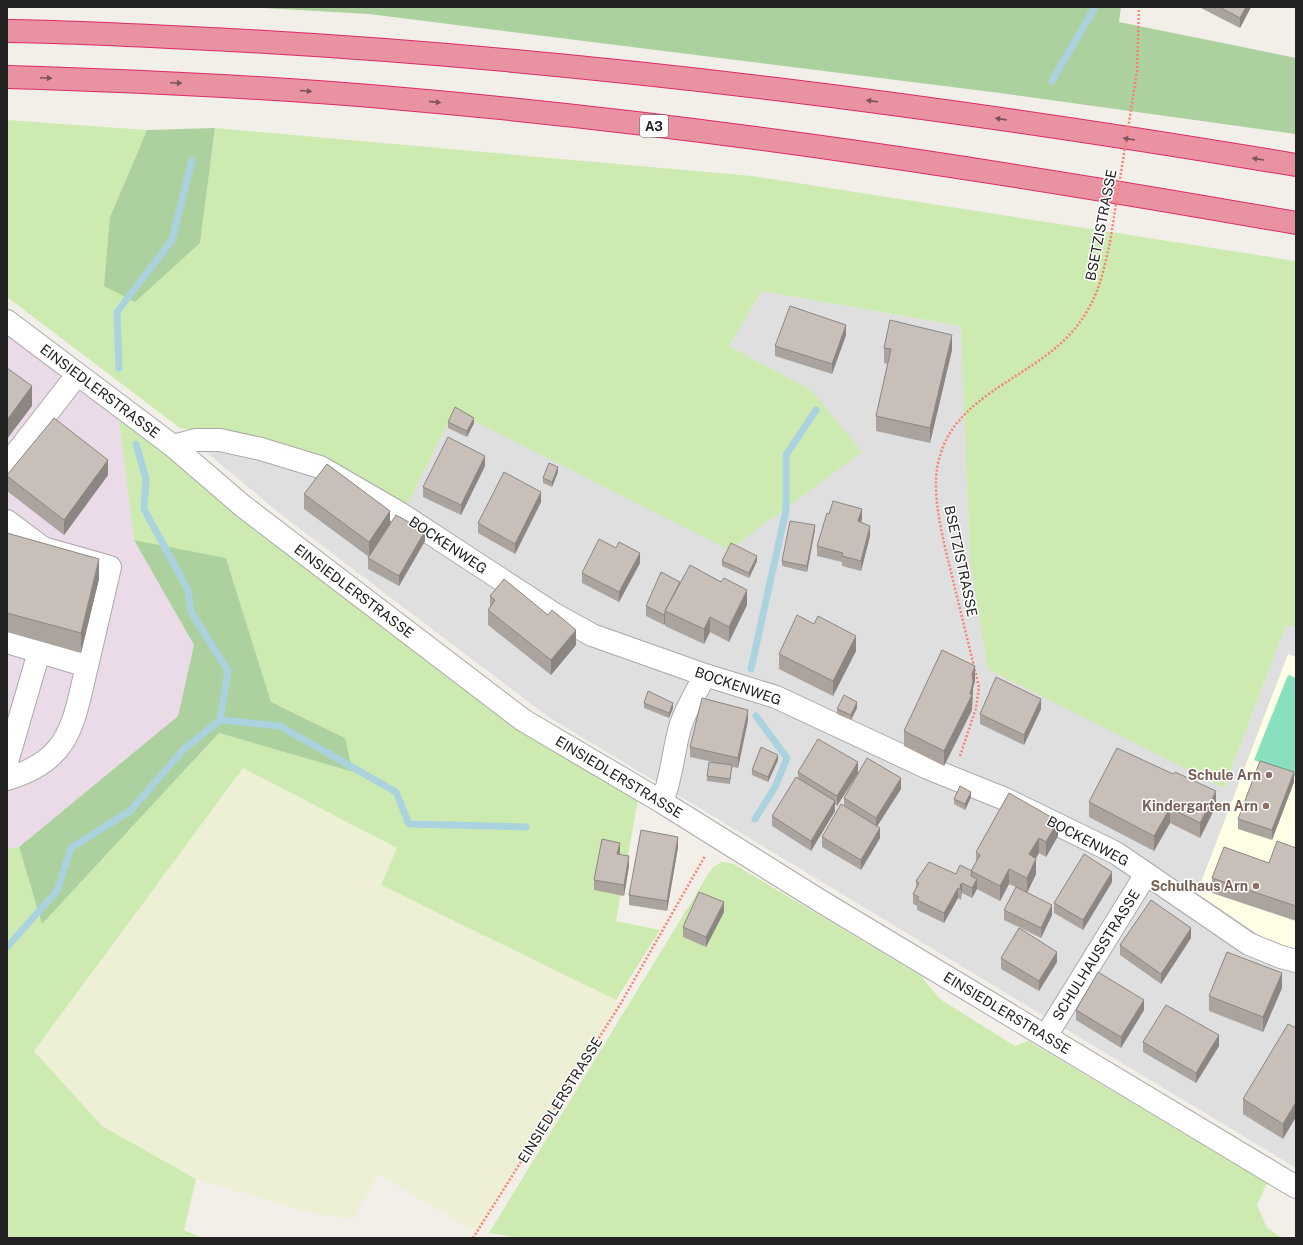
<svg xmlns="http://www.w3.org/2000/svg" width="1303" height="1245" font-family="'Public Sans',sans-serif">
<rect width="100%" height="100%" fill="#f2efe9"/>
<path fill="#e0dfdf" d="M 762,291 L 961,326 L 970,561 L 1224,788 L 1286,625 L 1296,628 L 1296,1168 L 547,716 L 283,516 L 207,453 L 218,448 L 258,455 L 405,509 L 454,411 L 811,390 L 729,346 Z"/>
<path fill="#ebdbe8" d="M 7,321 L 117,404 L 134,540 L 194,645 L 178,716 L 19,847 L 7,849 Z"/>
<path fill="#ffffe5" d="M 1288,654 L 1296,657 L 1296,949 L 1268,941 L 1197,893 Z"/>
<path fill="#eef0d5" d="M 243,768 L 397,848 L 381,885 L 621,1003 L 476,1232 L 378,1174 L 354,1219 L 311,1213 L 196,1179 L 102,1126 L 34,1051 Z"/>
<path fill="#cdebb0" d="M 7,120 L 147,130 L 110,217 L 200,243 L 215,128 L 752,176 L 1296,261 L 1296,628 L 1286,625 L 1224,788 L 988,669 L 970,561 L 961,326 L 762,291 L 729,346 L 811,390 L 862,452 L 729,550 L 454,411 L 405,509 L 262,442 L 180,428 L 7,297 Z
M 117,404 L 638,800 L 616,921 L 660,930 L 616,1000 L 381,885 L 397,848 L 243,768 L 34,1051 L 102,1126 L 196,1179 L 184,1230 L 202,1238 L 7,1238 L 7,849 L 19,847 L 42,924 L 219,733 L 353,772 L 345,738 L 271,702 L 226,558 L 134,540 Z
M 721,862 L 732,863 L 921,976 L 940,999 L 1015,1046 L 1028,1041 L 1267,1183 L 1257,1205 L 1267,1228 L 1282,1238 L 522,1238 L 489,1233 L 712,868 Z"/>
<path fill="#add19e" d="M 247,7 L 1121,7 L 1119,22 L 1296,58 L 1296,134 L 1000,93 L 369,14 Z
M 215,128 L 200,243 L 135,302 L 104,286 L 110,217 L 147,130 Z
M 134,540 L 226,558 L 271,702 L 345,738 L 353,772 L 219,733 L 42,924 L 19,847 L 178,716 L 194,645 Z"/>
<path fill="#88e0be" d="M 1288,675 L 1296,678 L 1296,777 L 1254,760 Z"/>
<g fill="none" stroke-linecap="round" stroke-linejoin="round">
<path stroke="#aad3df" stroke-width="7" d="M 1052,81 L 1095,7
M 119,368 L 117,312 L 172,240 L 192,160
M 751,669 L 786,510 L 786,455 L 816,410
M 220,720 L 280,726 L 396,792 L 409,824 L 526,827
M 755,819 L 775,787 L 787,758 L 756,716
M 7,947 L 57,891 L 71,848 L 130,811 L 183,750 L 220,720 L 228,671 L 191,612 L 188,590 L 144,509 L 146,479 L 136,444"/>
<defs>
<path id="minor" d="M 7,321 L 173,446 L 244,507 L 523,720 L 662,802 L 822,902 L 1296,1187
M 173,446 L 195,440 L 220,440 L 261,449 L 320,467 L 401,514 L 554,614 L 592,635 L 705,675 L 776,697 L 928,768 L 1005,799 L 1116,853 L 1249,944 L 1281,957 L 1296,961
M 7,465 L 77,375
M 7,521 L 43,548 L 110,567 L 87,666
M 7,642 L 87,666 C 73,724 71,760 7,779
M 7,762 L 39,652
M 662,802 C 672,778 673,750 681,724 C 687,707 697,691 705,675
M 1046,1036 L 1146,874"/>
<path id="highway" d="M 7,31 C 87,32 168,37 248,41 C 600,61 949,107 1296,165
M 7,77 C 140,81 272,87 404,99 C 703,125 1001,171 1296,223"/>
</defs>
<use href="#minor" stroke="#a9a9a9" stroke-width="24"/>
<use href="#highway" stroke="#dc2a67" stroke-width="24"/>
<path stroke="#fa8072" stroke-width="2.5" stroke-dasharray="2 2" stroke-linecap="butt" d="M 1137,72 L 1139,7
M 960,756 L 976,708 L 979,687 C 970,650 961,613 952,576 C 945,548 935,509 936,480 C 940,397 1026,384 1072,332 C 1097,303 1102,278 1110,242
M 473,1238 L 621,1003 L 705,856"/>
<use href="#minor" stroke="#fff" stroke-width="22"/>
<use href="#highway" stroke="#e892a2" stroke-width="22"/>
<path stroke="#fa8072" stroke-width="2.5" stroke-dasharray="2 2" stroke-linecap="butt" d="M 1110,242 L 1137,72"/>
</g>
<path fill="#aba49e" d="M 1201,7 L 1251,7 L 1240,28 L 1201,8 Z
M 846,335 L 832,374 L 775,356 L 775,346 Z
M 884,348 L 952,350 L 930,443 L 876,431 L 876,416 L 888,364 L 884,363 Z
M 448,422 L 474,423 L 467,437 L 448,428 Z
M 485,466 L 461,515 L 423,497 L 423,487 Z
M 558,472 L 552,487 L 543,483 L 543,478 Z
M 7,475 L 108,475 L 64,535 L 7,491 Z
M 304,494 L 390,523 L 425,541 L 399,586 L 368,569 L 368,558 L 369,557 L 304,509 Z
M 541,502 L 515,554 L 478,533 L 478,523 Z
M 829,514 L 862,519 L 861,522 L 870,536 L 861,571 L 842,566 L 842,562 L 817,556 L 817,546 Z
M 815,530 L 807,572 L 782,566 L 782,561 Z
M 7,533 L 99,579 L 81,653 L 7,632 Z
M 722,561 L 757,561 L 749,578 L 722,566 Z
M 640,563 L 619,602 L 582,583 L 582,573 Z
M 680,582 L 747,605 L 729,642 L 710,632 L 704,644 L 665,626 L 665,623 L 664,625 L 646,616 L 646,606 Z
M 490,596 L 576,645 L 551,675 L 488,625 L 488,610 L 490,607 Z
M 814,624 L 856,651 L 833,696 L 779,669 L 779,654 Z
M 975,681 L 973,688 L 972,710 L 944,766 L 904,746 L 904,731 Z
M 644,703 L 673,708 L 669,718 L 644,708 Z
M 857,708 L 851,720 L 837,714 L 837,709 Z
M 1041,709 L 1024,745 L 980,724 L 980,714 Z
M 748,720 L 738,768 L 732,767 L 730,784 L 707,781 L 707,776 L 713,762 L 690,757 L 690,747 Z
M 778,760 L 768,782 L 752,775 L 752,770 Z
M 798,772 L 858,773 L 837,806 L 835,804 L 835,811 L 811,851 L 772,826 L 772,816 L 798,779 Z
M 1173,774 L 1216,806 L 1200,838 L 1170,823 L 1154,851 L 1089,817 L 1089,802 Z
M 1294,782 L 1272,840 L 1238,829 L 1238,819 Z
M 901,789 L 877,826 L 880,838 L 861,870 L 822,847 L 822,837 L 844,805 L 844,798 Z
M 1009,793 L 1058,836 L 1046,857 L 1039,853 L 1036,858 L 1036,874 L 1027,893 L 1052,915 L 1041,938 L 1004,920 L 1004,910 L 1016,887 L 1009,884 L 1000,901 L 977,889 L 972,898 L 962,893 L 961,900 L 958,898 L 944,923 L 917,910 L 917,906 L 913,904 L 913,894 L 916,888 L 916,881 L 956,874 L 972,871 L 976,863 L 976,852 Z
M 971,797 L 965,810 L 954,804 L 954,799 Z
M 678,847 L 667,911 L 629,905 L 629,895 Z
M 1296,848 L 1296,921 L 1212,893 L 1212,878 L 1269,863 Z
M 620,853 L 619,854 L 629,866 L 624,896 L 594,890 L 594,880 Z
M 1112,882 L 1083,930 L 1054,913 L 1054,903 Z
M 724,912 L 706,947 L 683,937 L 683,927 Z
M 1191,938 L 1161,984 L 1120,955 L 1120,945 Z
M 1001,958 L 1057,962 L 1039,991 L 1001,969 Z
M 1282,988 L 1263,1032 L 1209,1011 L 1209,996 Z
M 1076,1010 L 1144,1010 L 1121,1048 L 1076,1020 Z
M 1296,1028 L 1283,1139 L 1243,1114 L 1243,1099 Z
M 1143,1042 L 1219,1046 L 1196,1083 L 1143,1052 Z"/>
<path fill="#8b8681" d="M 1246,7 L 1251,7 L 1240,28 L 1240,18 Z
M 846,325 L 846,335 L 832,374 L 832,364 Z
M 952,335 L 952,350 L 930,443 L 930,428 Z
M 32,386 L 32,406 L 7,439 L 7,420 Z
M 474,418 L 474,423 L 467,437 L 467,431 Z
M 485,456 L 485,466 L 461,515 L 461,505 Z
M 108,460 L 108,475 L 64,535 L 64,520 Z
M 558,467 L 558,472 L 552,487 L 552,482 Z
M 541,492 L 541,502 L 515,554 L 515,544 Z
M 862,509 L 862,519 L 858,531 L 858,521 Z
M 390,511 L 390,526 L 369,557 L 369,542 Z
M 815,525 L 815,530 L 807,572 L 807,566 Z
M 870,526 L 870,536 L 861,571 L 861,561 Z
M 425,531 L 425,541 L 399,586 L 399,576 Z
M 640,553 L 640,563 L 619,602 L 619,592 Z
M 757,556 L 757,561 L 749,578 L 749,573 Z
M 99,559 L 99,579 L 81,653 L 81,633 Z
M 747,590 L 747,605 L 729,642 L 729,627 Z
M 665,613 L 665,623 L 664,625 L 664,615 Z
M 710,617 L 710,632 L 704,644 L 704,629 Z
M 576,630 L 576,645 L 551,675 L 551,660 Z
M 856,636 L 856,651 L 833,696 L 833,681 Z
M 975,666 L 975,681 L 973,688 L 972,710 L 944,766 L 944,751 L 970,694 L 972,674 Z
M 1041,699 L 1041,709 L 1024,745 L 1024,735 Z
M 857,702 L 857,708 L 851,720 L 851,715 Z
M 673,703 L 673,708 L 669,718 L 669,713 Z
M 748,710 L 748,720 L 738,768 L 738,758 Z
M 778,755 L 778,760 L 768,782 L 768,777 Z
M 858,762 L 858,773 L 837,806 L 837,796 Z
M 1294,772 L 1294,782 L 1272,840 L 1272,830 Z
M 901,778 L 901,789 L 876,828 L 876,818 Z
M 1216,791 L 1216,806 L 1200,838 L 1200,823 Z
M 971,792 L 971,797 L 965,810 L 965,804 Z
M 835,801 L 835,811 L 811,851 L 811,841 Z
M 1170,808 L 1170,823 L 1154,851 L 1154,836 Z
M 1058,821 L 1058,836 L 1046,857 L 1046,842 Z
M 880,828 L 880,838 L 861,870 L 861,860 Z
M 678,837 L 678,847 L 667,911 L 667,901 Z
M 1039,838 L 1039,853 L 1029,869 L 1029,854 Z
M 620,843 L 620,853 L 617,864 L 617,854 Z
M 629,856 L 629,866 L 624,896 L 624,885 Z
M 1036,859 L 1036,874 L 1027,893 L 1027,878 Z
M 1009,869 L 1009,884 L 1000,901 L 1000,886 Z
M 1112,872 L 1112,882 L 1083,930 L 1083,920 Z
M 977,879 L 977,889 L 972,898 L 972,888 Z
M 962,883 L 962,893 L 961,894 L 961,890 L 960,885 Z
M 958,888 L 958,898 L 944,923 L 944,913 Z
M 724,902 L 724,912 L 706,947 L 706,937 Z
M 1052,905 L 1052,915 L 1041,938 L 1041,928 Z
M 1191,928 L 1191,938 L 1161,984 L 1161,974 Z
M 1057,952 L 1057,962 L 1039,991 L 1039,981 Z
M 1282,973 L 1282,988 L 1263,1032 L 1263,1017 Z
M 1144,1000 L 1144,1010 L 1121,1048 L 1121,1037 Z
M 1219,1035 L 1219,1046 L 1196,1083 L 1196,1073 Z
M 1296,1102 L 1296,1117 L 1283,1139 L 1283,1124 Z"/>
<path fill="#c7bfb8" stroke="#8b8681" d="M 1219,7 L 1246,7 L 1240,18 Z
M 790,306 L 846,325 L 832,364 L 775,346 Z
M 890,320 L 952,335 L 930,428 L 876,416 L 891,349 L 884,348 Z
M 7,368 L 32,386 L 7,420 Z
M 455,407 L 474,418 L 467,431 L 448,422 Z
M 54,418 L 108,460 L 64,520 L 7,476 L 7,475 Z
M 448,437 L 485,456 L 461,505 L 423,487 Z
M 549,463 L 558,467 L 552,482 L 543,478 Z
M 327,464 L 390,511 L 369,542 L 304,494 Z
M 504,472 L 541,492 L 515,544 L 478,523 Z
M 833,501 L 862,509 L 858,521 L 870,526 L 861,561 L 842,556 L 843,553 L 817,546 L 827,513 L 829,514 Z
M 396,515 L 425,531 L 399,576 L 368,558 Z
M 790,521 L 815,525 L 807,566 L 782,561 Z
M 7,533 L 99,559 L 81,633 L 7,613 Z
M 599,539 L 616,548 L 619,542 L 640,553 L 619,592 L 582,573 Z
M 731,543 L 757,556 L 749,573 L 722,561 Z
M 690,565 L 721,582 L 724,578 L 747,590 L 729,627 L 710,617 L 704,629 L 665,611 Z
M 661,572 L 680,582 L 665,611 L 665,613 L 664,615 L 646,606 Z
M 504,579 L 548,615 L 552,610 L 576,630 L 551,660 L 488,610 L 495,600 L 490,596 Z
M 797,615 L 814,624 L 818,616 L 856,636 L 833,681 L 779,654 Z
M 942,650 L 975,666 L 972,674 L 973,682 L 970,694 L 972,695 L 944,751 L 904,731 Z
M 996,677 L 1041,699 L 1024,735 L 980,714 Z
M 648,691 L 673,703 L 669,713 L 644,703 Z
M 844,695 L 857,702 L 851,715 L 837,709 Z
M 702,698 L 748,710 L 738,758 L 690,747 Z
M 818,739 L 858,762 L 837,796 L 798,772 Z
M 761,747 L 778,755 L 768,777 L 752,770 Z
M 1117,748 L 1173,774 L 1175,772 L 1216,791 L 1200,823 L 1170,808 L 1154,836 L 1089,802 Z
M 867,758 L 901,778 L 876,818 L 844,798 Z
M 1260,761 L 1294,772 L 1272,830 L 1238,819 Z
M 709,762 L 732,765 L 730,779 L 707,776 Z
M 796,777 L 835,801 L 811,841 L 772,816 Z
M 960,786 L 971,792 L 965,804 L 954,799 Z
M 1009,793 L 1058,821 L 1046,842 L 1039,838 L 1029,854 L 1036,859 L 1027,878 L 1009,869 L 1000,886 L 971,871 L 980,855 L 976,852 Z
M 841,804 L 880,828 L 861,860 L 822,837 Z
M 641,830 L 678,837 L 667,901 L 629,895 Z
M 602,839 L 620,843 L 617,854 L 629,856 L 624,885 L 594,880 Z
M 1277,841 L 1296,848 L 1296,906 L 1212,878 L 1224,847 L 1269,863 Z
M 1084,854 L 1112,872 L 1083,920 L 1054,903 Z
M 929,862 L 956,874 L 960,865 L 972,871 L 971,876 L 977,879 L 972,888 L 962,883 L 960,885 L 961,890 L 958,888 L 944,913 L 917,900 L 919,897 L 913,894 L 919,883 L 916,881 Z
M 1016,887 L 1052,905 L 1041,928 L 1004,910 Z
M 699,892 L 724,902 L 706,937 L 683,927 Z
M 1151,900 L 1191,928 L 1161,974 L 1120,945 Z
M 1019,928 L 1057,952 L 1039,981 L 1001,958 Z
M 1227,952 L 1282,973 L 1263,1017 L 1209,996 Z
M 1098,972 L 1144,1000 L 1121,1037 L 1076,1010 Z
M 1166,1005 L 1219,1035 L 1196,1073 L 1143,1042 Z
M 1288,1024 L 1296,1028 L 1296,1102 L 1283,1124 L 1243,1099 Z"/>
<defs><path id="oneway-solid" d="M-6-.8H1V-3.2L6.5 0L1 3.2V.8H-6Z"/></defs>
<g fill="#7b545c">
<use href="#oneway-solid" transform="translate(46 78) rotate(2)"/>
<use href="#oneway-solid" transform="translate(176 83) rotate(3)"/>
<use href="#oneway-solid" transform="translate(306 91) rotate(4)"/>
<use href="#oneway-solid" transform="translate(872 101) rotate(-172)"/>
<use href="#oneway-solid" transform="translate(435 102) rotate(6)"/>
<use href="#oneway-solid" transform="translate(1001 119) rotate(-172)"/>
<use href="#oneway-solid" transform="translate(1129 139) rotate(-171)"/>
<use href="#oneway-solid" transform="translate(1258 159) rotate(-171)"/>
</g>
<g fill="#8d6e63" stroke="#fff" stroke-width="1.5">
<circle cx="1269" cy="775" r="4"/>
<circle cx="1266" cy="806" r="4"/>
<circle cx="1256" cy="886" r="4"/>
</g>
<g text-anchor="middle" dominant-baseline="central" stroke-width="3" stroke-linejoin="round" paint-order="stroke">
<rect fill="#fff" stroke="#646464" stroke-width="1" x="640" y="115" width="28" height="22" rx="3"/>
<g font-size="13" font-weight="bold" fill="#222">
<text x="654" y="126">A3</text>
</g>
<g font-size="14" fill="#222" stroke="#fff">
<text transform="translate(1101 225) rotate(-79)">BSETZISTRASSE</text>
<text transform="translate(100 391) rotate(37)">EINSIEDLERSTRASSE</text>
<text transform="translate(448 545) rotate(34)">BOCKENWEG</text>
<text transform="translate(961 561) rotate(78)">BSETZISTRASSE</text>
<text transform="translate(354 591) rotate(37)">EINSIEDLERSTRASSE</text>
<text transform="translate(738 686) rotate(19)">BOCKENWEG</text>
<text transform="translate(619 777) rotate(31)">EINSIEDLERSTRASSE</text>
<text transform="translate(1088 841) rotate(28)">BOCKENWEG</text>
<text transform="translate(1096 955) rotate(-58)">SCHULHAUSSTRASSE</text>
<text transform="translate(1007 1013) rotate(31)">EINSIEDLERSTRASSE</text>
<text transform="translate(560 1100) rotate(-58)">EINSIEDLERSTRASSE</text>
</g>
<g font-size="14" font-weight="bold" fill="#785e54" stroke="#fff" text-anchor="end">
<text x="1261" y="775">Schule Arn</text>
<text x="1258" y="806">Kindergarten Arn</text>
<text x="1248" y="886">Schulhaus Arn</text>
</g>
</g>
<rect width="1303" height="1245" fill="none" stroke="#222222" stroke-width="16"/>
</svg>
